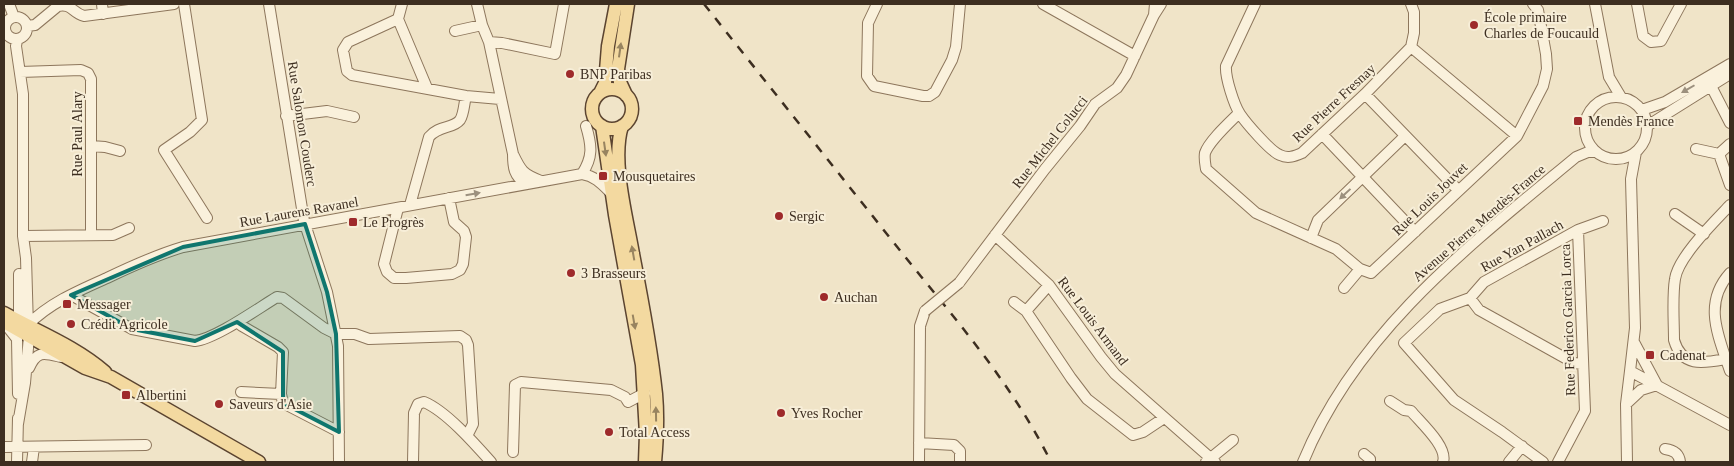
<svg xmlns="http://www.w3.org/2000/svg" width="1734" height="466" font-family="Georgia,serif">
<rect width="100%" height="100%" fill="#f0e4c8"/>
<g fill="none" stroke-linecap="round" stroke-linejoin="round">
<defs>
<path id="minor" d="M 9,4 L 14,17
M 102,4 L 103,14
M 184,4 L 202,120 L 190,132 L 164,150 L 207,218
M 269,4 L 304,221 L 327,292 L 338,346 L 339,462
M 402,4 L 398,19 L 348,42 L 343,50 L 347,71 L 352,75 L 466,96 L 500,99
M 477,4 L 482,25 L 489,42 L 513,154
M 877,4 L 868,23 L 867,76 L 874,86 L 923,96 L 929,96 L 935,92 L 952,60 L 956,47 L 960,4
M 1043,4 L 1135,56
M 1155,4 L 1154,15 L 1161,4
M 1255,4 L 1226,66 C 1225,77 1234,105 1240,114 C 1246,123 1271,152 1280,155 C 1288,159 1295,156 1302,153 L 1365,94 L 1411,47 L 1414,33 L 1414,12 L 1411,4
M 1595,4 L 1609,77 L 1621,97
M 1637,4 L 1643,36 L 1651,42 L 1661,41 L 1681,4
M5 28a11 11 0 1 1 22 0a11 11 0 1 1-22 0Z
M 398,19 L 427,88
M 27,26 L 35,25 L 58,6 C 72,3 72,13 84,16 L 174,4
M 455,31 L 482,25
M 17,40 L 16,46 L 23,94 L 23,236 L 26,258 L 28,328
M 489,42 L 502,43 L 555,54 L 564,4
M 1411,47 L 1517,136
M 20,72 L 81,70 L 88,73 L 91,79 L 91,235
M 1711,86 L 1730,123
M 1365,94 L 1458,190
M1585 128a31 31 0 1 1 62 0a31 31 0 1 1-62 0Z
M 1642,110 L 1665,102 L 1730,64
M 1239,113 C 1230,122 1209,141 1205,153 C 1204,158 1205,163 1206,169 L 1256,213 L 1336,249 L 1360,269 L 1371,273 L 1517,136 L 1543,86 L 1547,69 L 1546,54 L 1538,10 L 1533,4
M 286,116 L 327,111 L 354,117
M 1647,126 L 1730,74
M 1322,134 L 1415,232
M 1730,144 L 1719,154 L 1730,185
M 91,146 L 105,147 L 120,151
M 1696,149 L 1719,154
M 1636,152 L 1631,179 L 1635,328 L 1630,371 L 1730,425
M 582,174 C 595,176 602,184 611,193
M 526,184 C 514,176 513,168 513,154 C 521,171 523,174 541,181
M 410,205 L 429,137 C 439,125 453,129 460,120 C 464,114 464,103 466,96
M 398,208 L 384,264 L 387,272 L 394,278 L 406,278 L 452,274 L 460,270 L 463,264 L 466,237 L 464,231 L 454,222 L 449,198
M 1675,214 L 1704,234
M 995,235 L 1049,285 L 1101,357 L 1115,374 L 1215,462
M 23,236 L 113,235 L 129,228
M 1311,238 L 1318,220 L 1405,136
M 1730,273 C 1702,304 1719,337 1730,371
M 959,283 L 1045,169 L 1080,126 L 1095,104 L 1117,88 L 1126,75 L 1154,15
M 1344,288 L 1360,269
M 71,295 L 132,329 L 195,341 C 215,339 257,309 277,297 L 283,298 L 324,328 L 336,334
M 1470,298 L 1440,309 L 1404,343 L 1454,400 L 1502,432 L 1543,462
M 1014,302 L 1026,311 L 1071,378 L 1087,399 L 1133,435 L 1143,432 L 1164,418
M 1026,311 L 1049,285
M 237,322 L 242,326 L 278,347 L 283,352 L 281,394 L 283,403 L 339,432
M 6,325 L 17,339 L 18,394
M 28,325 C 49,303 80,290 107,278 C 132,266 156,255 183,247 L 582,174 C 593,157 592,146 586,126
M 19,327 L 19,274
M 336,334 L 355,334 L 369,339 L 460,336 L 466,340 L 468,345 L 473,424 L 467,436
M 1634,342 L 1657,385
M 1726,359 C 1704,363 1682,368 1674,340 C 1674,322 1672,297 1675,279 C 1678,257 1715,221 1730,205
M 1583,364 L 1574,363 L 1479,310 L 1470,298 L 1484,282 L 1578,230 L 1603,221
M 29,368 C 37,350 44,353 61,357
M 241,392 L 281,394
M 1390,401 L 1404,410 L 1411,411 C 1421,423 1448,447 1443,462
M 1626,404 L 1641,390 L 1657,385
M 18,424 L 25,383 L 29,336 L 27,331
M 919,443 L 954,445 L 960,451 L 960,462
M 4,447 L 146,445
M 1665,449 C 1673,450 1679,453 1680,462
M 513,452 L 515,385 L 521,382 L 611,390 L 625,397 L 628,402 L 645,393
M 1364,454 L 1370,459 L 1370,462
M 17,462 L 18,418
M 32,462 L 34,447
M 413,462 L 414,413 L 418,404 L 424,402 C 446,411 475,444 491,462
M 919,462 L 920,326 L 925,311
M 1206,462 L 1233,440
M 1303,462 C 1356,332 1471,244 1576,157 L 1588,152 L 1596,152
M 1509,462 L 1522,446
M 1558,462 L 1585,411 L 1578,230
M 1627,462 L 1626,404 L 1630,371"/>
<path id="major" d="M592 109a20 20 0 1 1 40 0a20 20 0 1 1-40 0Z
M 600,93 L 605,83 L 608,46 L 616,4
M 626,95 L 620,82 L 618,69 L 628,4
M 602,126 L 615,215 L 642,365 L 646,434 L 645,462
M 622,126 C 611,161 627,218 633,254 C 642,300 651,347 656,394 C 658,416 657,440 655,462
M 4,313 C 38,332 75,346 105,372
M 4,322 L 85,368 L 111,377 L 259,462"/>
</defs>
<use href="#minor" stroke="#8d765c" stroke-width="12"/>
<use href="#major" stroke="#5b4430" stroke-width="15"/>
<use href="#minor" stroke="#faf1dc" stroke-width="10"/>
<use href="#major" stroke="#f3d9a0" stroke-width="12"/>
<path stroke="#3d2e20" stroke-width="2.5" stroke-dasharray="9 9" stroke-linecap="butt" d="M 704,4 C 770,87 836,170 902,253 C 956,320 1013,385 1051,462"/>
<defs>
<path id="minor-bridge" d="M 925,311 L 959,283"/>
</defs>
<use href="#minor-bridge" stroke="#8d765c" stroke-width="12" stroke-linecap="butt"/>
<use href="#minor-bridge" stroke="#faf1dc" stroke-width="10"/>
</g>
<defs><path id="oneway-solid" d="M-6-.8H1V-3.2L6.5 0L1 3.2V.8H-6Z" transform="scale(1.25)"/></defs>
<g fill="#988460">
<use href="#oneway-solid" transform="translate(620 50) rotate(-82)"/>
<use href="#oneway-solid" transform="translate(605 149) rotate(82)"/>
<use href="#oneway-solid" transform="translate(633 253) rotate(-100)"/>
<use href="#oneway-solid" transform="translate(634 322) rotate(80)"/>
<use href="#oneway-solid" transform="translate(656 414) rotate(-91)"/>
</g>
<g fill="#9c907e">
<use href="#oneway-solid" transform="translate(1688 89) rotate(150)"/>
<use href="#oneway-solid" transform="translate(473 194) rotate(-10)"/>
<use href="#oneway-solid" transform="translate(1345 194) rotate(137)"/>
</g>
<path fill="#0f766e" fill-opacity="0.2" stroke="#0f766e" stroke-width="4" stroke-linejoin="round" d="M 305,224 L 327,292 L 336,334 L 339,432 L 283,403 L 283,352 L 237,322 L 195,341 L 132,329 L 71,295 L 183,247 Z"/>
<g fill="#9e2a2b" stroke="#f7eed8" stroke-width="2">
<circle cx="1474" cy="25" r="5"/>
<circle cx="570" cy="74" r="5"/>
<rect x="1573" y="116" width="10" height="10" rx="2.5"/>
<rect x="598" y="171" width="10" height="10" rx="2.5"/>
<circle cx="779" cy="216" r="5"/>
<rect x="348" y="217" width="10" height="10" rx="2.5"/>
<circle cx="571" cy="273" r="5"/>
<circle cx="824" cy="297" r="5"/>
<rect x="62" y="299" width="10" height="10" rx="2.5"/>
<circle cx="71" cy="324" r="5"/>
<rect x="1645" y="350" width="10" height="10" rx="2.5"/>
<rect x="121" y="390" width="10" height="10" rx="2.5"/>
<circle cx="219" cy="404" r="5"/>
<circle cx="781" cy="413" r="5"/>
<circle cx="609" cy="432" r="5"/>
</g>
<g text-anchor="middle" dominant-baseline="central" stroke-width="4" stroke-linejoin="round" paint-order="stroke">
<g font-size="14" fill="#3d2e20" stroke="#f7eed8" text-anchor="start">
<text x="1484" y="17">École primaire<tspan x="1484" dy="16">Charles de Foucauld</tspan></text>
<text x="580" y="74">BNP Paribas</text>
<text x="1588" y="121">Mendès France</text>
<text x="613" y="176">Mousquetaires</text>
<text x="789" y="216">Sergic</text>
<text x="363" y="222">Le Progrès</text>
<text x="581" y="273">3 Brasseurs</text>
<text x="834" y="297">Auchan</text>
<text x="77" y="304">Messager</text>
<text x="81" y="324">Crédit Agricole</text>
<text x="1660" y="355">Cadenat</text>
<text x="136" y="395">Albertini</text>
<text x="229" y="404">Saveurs d'Asie</text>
<text x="791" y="413">Yves Rocher</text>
<text x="619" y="432">Total Access</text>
</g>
<g font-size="14" fill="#3d2e20" stroke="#f7eed8">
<text transform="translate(1334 103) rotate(-43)">Rue Pierre Fresnay</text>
<text transform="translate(302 124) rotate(81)">Rue Salomon Couderc</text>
<text transform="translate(77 134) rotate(-90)">Rue Paul Alary</text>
<text transform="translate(1050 142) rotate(-52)">Rue Michel Colucci</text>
<text transform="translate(1430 199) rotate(-44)">Rue Louis Jouvet</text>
<text transform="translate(299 212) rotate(-10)">Rue Laurens Ravanel</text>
<text transform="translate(1479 223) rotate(-41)">Avenue Pierre Mendès-France</text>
<text transform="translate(1522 246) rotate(-29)">Rue Yan Pallach</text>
<text transform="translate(1568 320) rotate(-92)">Rue Federico Garcia Lorca</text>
<text transform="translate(1093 321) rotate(53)">Rue Louis Armand</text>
</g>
</g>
<rect width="1734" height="466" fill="none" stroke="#3d2e20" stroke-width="10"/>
</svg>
